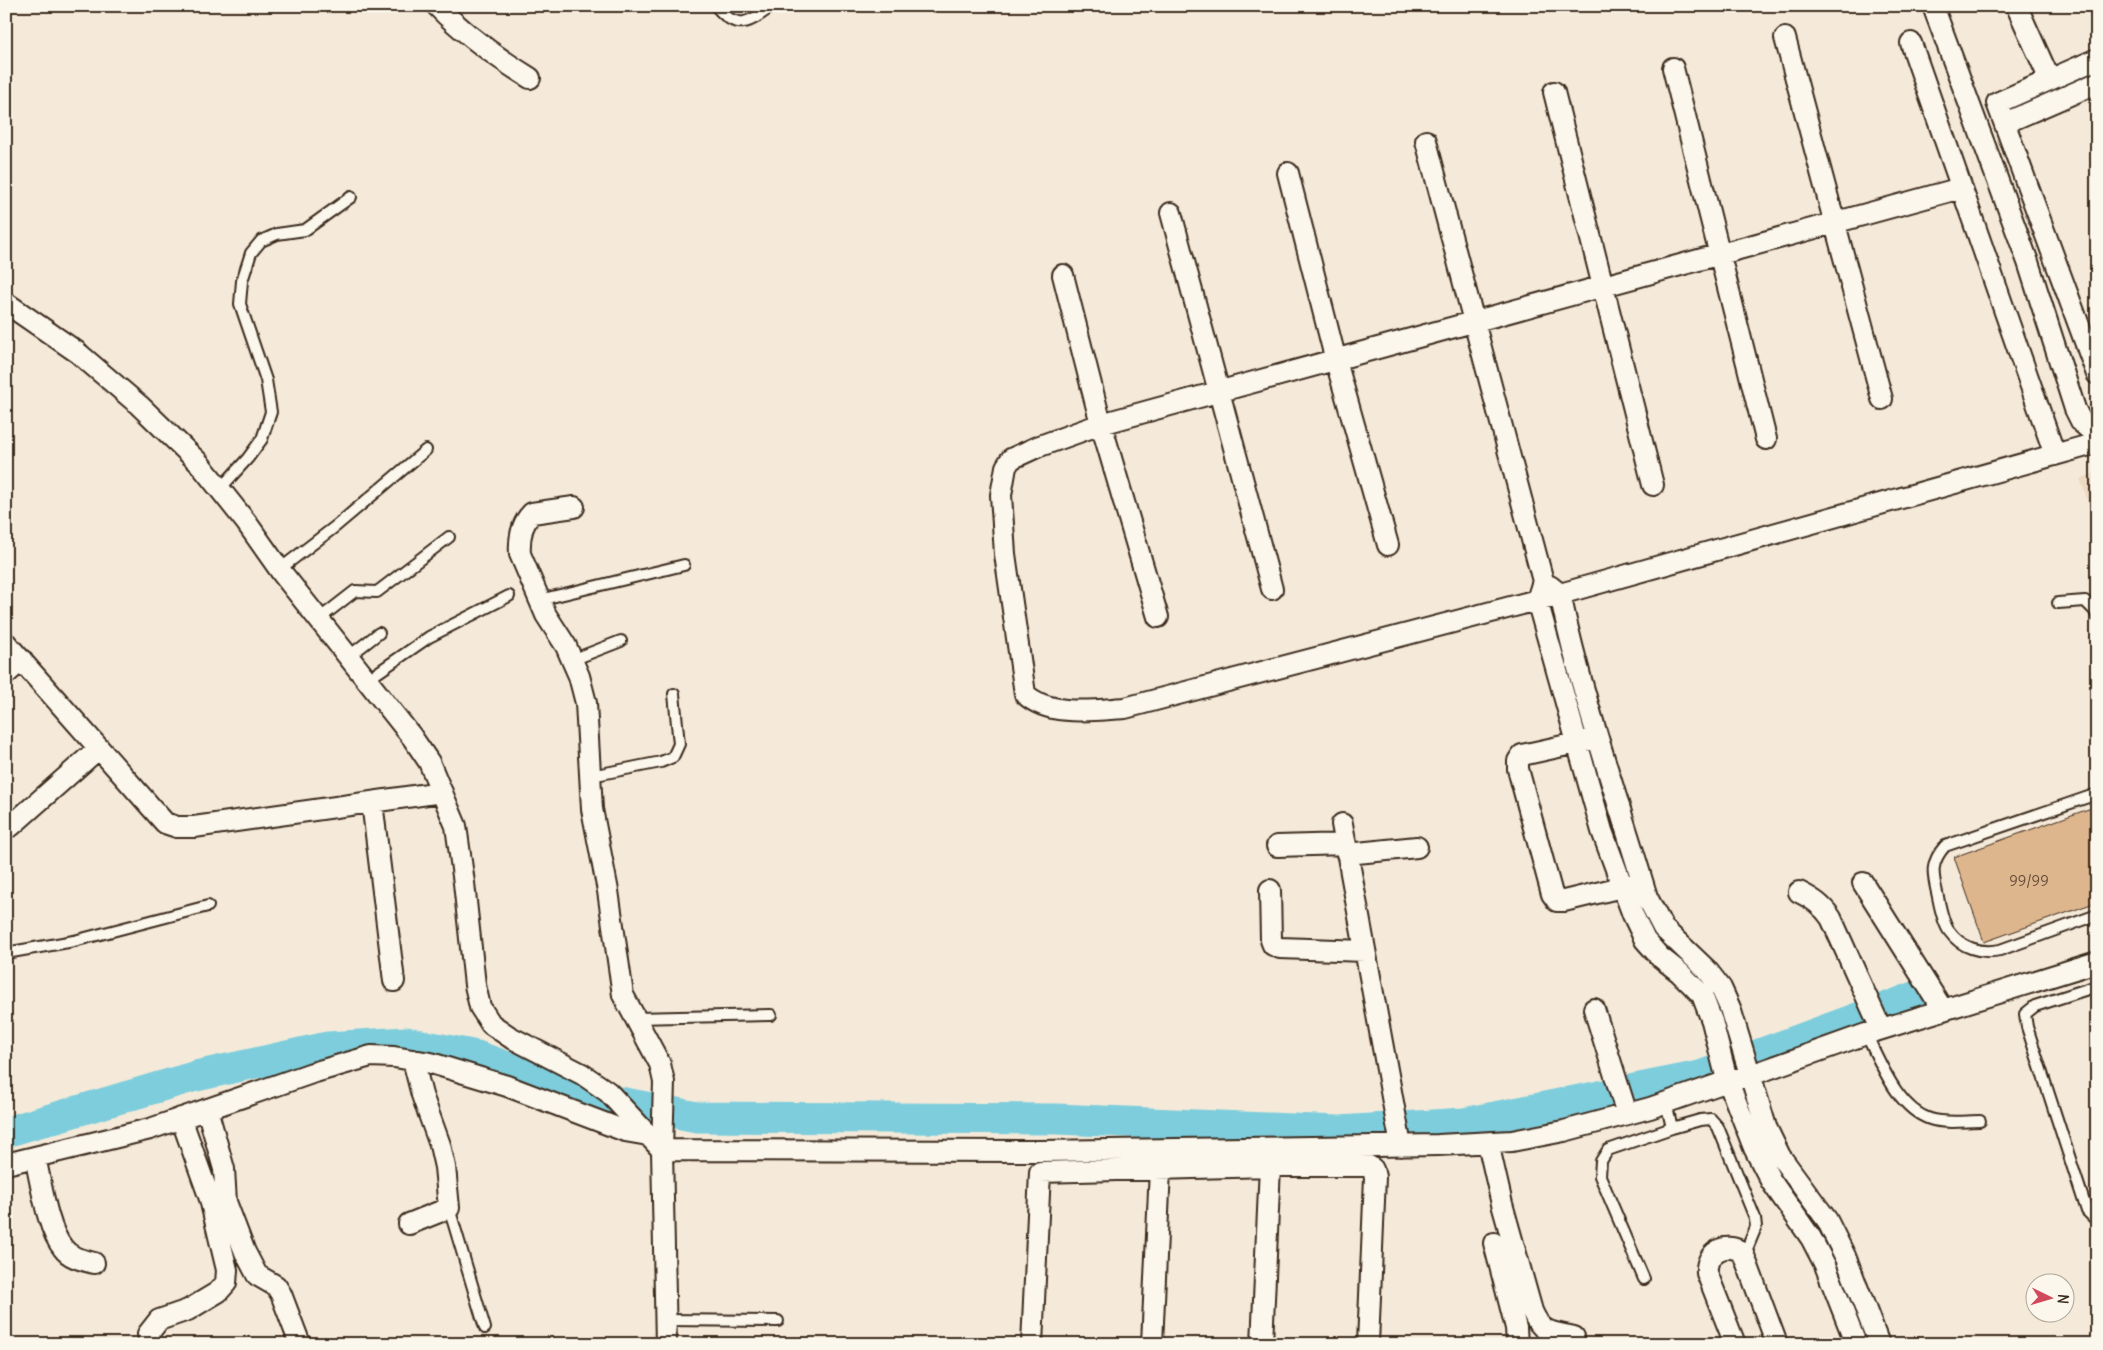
<svg xmlns="http://www.w3.org/2000/svg" width="2103" height="1350" font-family="Delius,sans-serif">
<rect width="100%" height="100%" fill="#f5ead9"/>
<filter id="ink" filterUnits="userSpaceOnUse"><feTurbulence type="fractalNoise" baseFrequency=".02" numOctaves="2"/><feDisplacementMap in="SourceGraphic" scale="10" xChannelSelector="R" yChannelSelector="G"/><feConvolveMatrix kernelMatrix="1 2 1 2 8 2 1 2 1" color-interpolation-filters="sRGB"/></filter>
<g filter="url(#ink)">
<path fill="#eedac2" d="M 2097,472 L 2097,527 L 2080,479 Z"/>
<g fill="none" stroke-linecap="round" stroke-linejoin="round">
<path stroke="#7ecddc" stroke-width="31" d="M 6,1132 L 196,1076 L 328,1047 L 406,1042 L 477,1056 L 589,1096 L 697,1117 L 1057,1119 L 1339,1131 L 1464,1123 L 1700,1076 L 1920,995"/>
</g>
<path fill="#deb68e" stroke="#3b2a1e" d="M 2097,806 L 2097,902 L 1984,942 L 1954,857 Z"/>
<g fill="none" stroke-linecap="round" stroke-linejoin="round">
<defs>
<path id="service" d="M 716,6 C 737,32 749,23 772,6
M 220,489 L 248,458 L 262,439 L 271,412 L 266,380 L 240,304 L 242,281 L 251,253 L 261,241 L 277,234 L 305,230 L 351,197
M 280,569 L 336,526 L 426,450
M 539,600 L 684,565
M 2058,603 L 2085,601 L 2095,611 L 2097,616
M 319,619 L 355,591 L 377,592 L 449,537
M 348,657 L 379,633
M 572,660 L 621,641
M 367,680 L 429,637 L 509,596
M 591,776 L 661,762 L 673,757 L 679,744 L 674,694
M 2097,794 L 1945,846 C 1929,864 1933,875 1938,897 C 1940,907 1943,923 1949,931 C 1961,948 1981,954 2000,950 L 2097,915
M 6,953 L 74,941 L 208,906
M 2097,986 L 2035,1006 L 2025,1014 L 2027,1027 L 2087,1211 L 2097,1221
M 635,1018 L 771,1015
M 1866,1034 C 1881,1063 1897,1108 1930,1119 C 1945,1124 1965,1121 1980,1121
M 1672,1128 L 1700,1120 L 1711,1119 L 1718,1127 L 1755,1218 L 1756,1227 L 1744,1256
M 449,1208 L 485,1328
M 1644,1279 L 1600,1176 L 1601,1161 L 1608,1150 L 1672,1128 L 1666,1102
M 666,1320 L 778,1321"/>
<path id="minor" d="M 437,6 C 465,35 496,57 530,78
M 1933,6 L 2028,262 L 2075,409 L 2082,423 L 2097,436
M 2017,7 L 2050,80
M 1785,38 L 1882,399
M 1911,43 L 2055,455
M 2097,59 L 1997,103 L 2097,374
M 1673,68 L 1766,439
M 1554,92 L 1653,485
M 2005,123 L 2097,83
M 1426,141 L 1543,581 L 1537,600 L 1602,831 L 1633,915 L 1645,940 L 1660,957 L 1679,972 L 1702,995 L 1712,1021 L 1726,1076 L 1754,1148 L 1771,1181 L 1811,1238 L 1825,1265 L 1856,1344
M 1288,173 L 1336,361 L 1388,545
M 1961,188 L 1101,424 L 1037,447 L 1011,459 L 1006,467 L 1001,495 L 1005,554 L 1025,694 C 1049,717 1094,710 1125,708 L 1560,594 L 2097,443
M 1171,213 L 1272,589
M 1063,275 L 1101,424 L 1158,617
M 6,303 L 77,352 L 139,405 L 199,463 L 246,522 L 282,573 L 412,737 L 429,762 L 456,826 L 464,883 L 475,985 L 480,1007 L 491,1024 L 510,1037 L 582,1074 L 608,1092 L 662,1150 L 666,1344
M 574,507 L 532,513 C 521,524 519,539 520,554 L 546,615 L 566,646 L 572,660 L 579,676 L 586,703 L 592,809 L 608,891 L 623,995 L 660,1064 L 664,1082 L 662,1150 L 1041,1151 L 1438,1145 L 1512,1141 L 1564,1131 L 1650,1108 L 1728,1081 L 1751,1075 L 1866,1034 L 2097,962
M 1550,586 L 1560,594 C 1582,697 1617,797 1647,897 L 1663,928 L 1707,970 L 1721,988 L 1730,1008 L 1766,1127 L 1780,1156 L 1827,1220 L 1846,1258 L 1879,1344
M 6,643 L 165,823 L 177,827 L 194,827 L 442,792
M 6,674 L 22,660
M 1590,740 L 1522,755 L 1518,761 L 1518,769 L 1552,894 L 1557,901 L 1564,901 L 1634,884
M 372,802 L 394,981
M 1342,824 L 1401,1146
M 11,826 L 99,748
M 1277,846 L 1346,844
M 1347,854 L 1417,847
M 1863,883 L 1943,1010
M 1270,890 L 1271,940 L 1273,945 L 1280,948 L 1365,951
M 1799,892 C 1813,899 1822,905 1831,918 L 1881,1029
M 1594,1009 L 1627,1114
M 207,1109 L 224,1169 L 226,1202 L 245,1252 L 257,1275 L 276,1286 L 281,1294 L 300,1344
M 1488,1143 L 1502,1204 L 1532,1311 C 1542,1334 1551,1332 1574,1337
M 35,1157 C 41,1182 47,1229 63,1248 C 70,1258 83,1260 94,1263
M 6,1164 L 150,1129 L 312,1073 L 371,1056 L 394,1057 L 431,1063 L 507,1086 L 625,1131 L 648,1135
M 409,1224 L 449,1208 L 445,1167 L 440,1145 L 422,1095 L 413,1060
M 1494,1243 L 1516,1328 L 1517,1344
M 151,1344 L 148,1334 L 159,1320 L 188,1310 L 218,1292 L 226,1283 L 227,1270 L 210,1199 L 181,1118
M 1032,1344 L 1040,1172 L 1270,1166 L 1369,1166 L 1373,1169 L 1375,1177 L 1368,1344
M 1152,1344 L 1160,1169
M 1262,1344 L 1270,1166
M 1735,1344 L 1707,1273 C 1705,1253 1726,1240 1743,1253 L 1777,1344"/>
</defs>
<use href="#service" stroke="#3b2a1e" stroke-width="14"/>
<use href="#minor" stroke="#3b2a1e" stroke-width="24"/>
<use href="#service" stroke="#fbf7ec" stroke-width="10"/>
<use href="#minor" stroke="#fbf7ec" stroke-width="20"/>
</g>
</g>
<g text-anchor="middle" dominant-baseline="central" stroke-width="5" stroke-linejoin="round" paint-order="stroke">
<g font-size="15" fill="#644d3a">
<text x="2029" y="880">99/99</text>
</g>
</g>
<rect width="2103" height="1350" fill="none" stroke="#fbf7ec" stroke-width="25"/>
<rect x="12" y="12" width="2078" height="1325" fill="none" stroke="#3b2a1e" stroke-width="2" filter="url(#ink)"/>
<g transform="translate(2050 1298) rotate(95)"><circle r="24" fill="#fbf7ec" stroke="#aea59a"/>
<path d="M0-4L9 19L0 12L-9 19Z" fill="#d1495b"/>
<text y="-8" font-size="14" font-weight="bold" text-anchor="middle" fill="#3b2a1e">N</text>
</g>
</svg>
